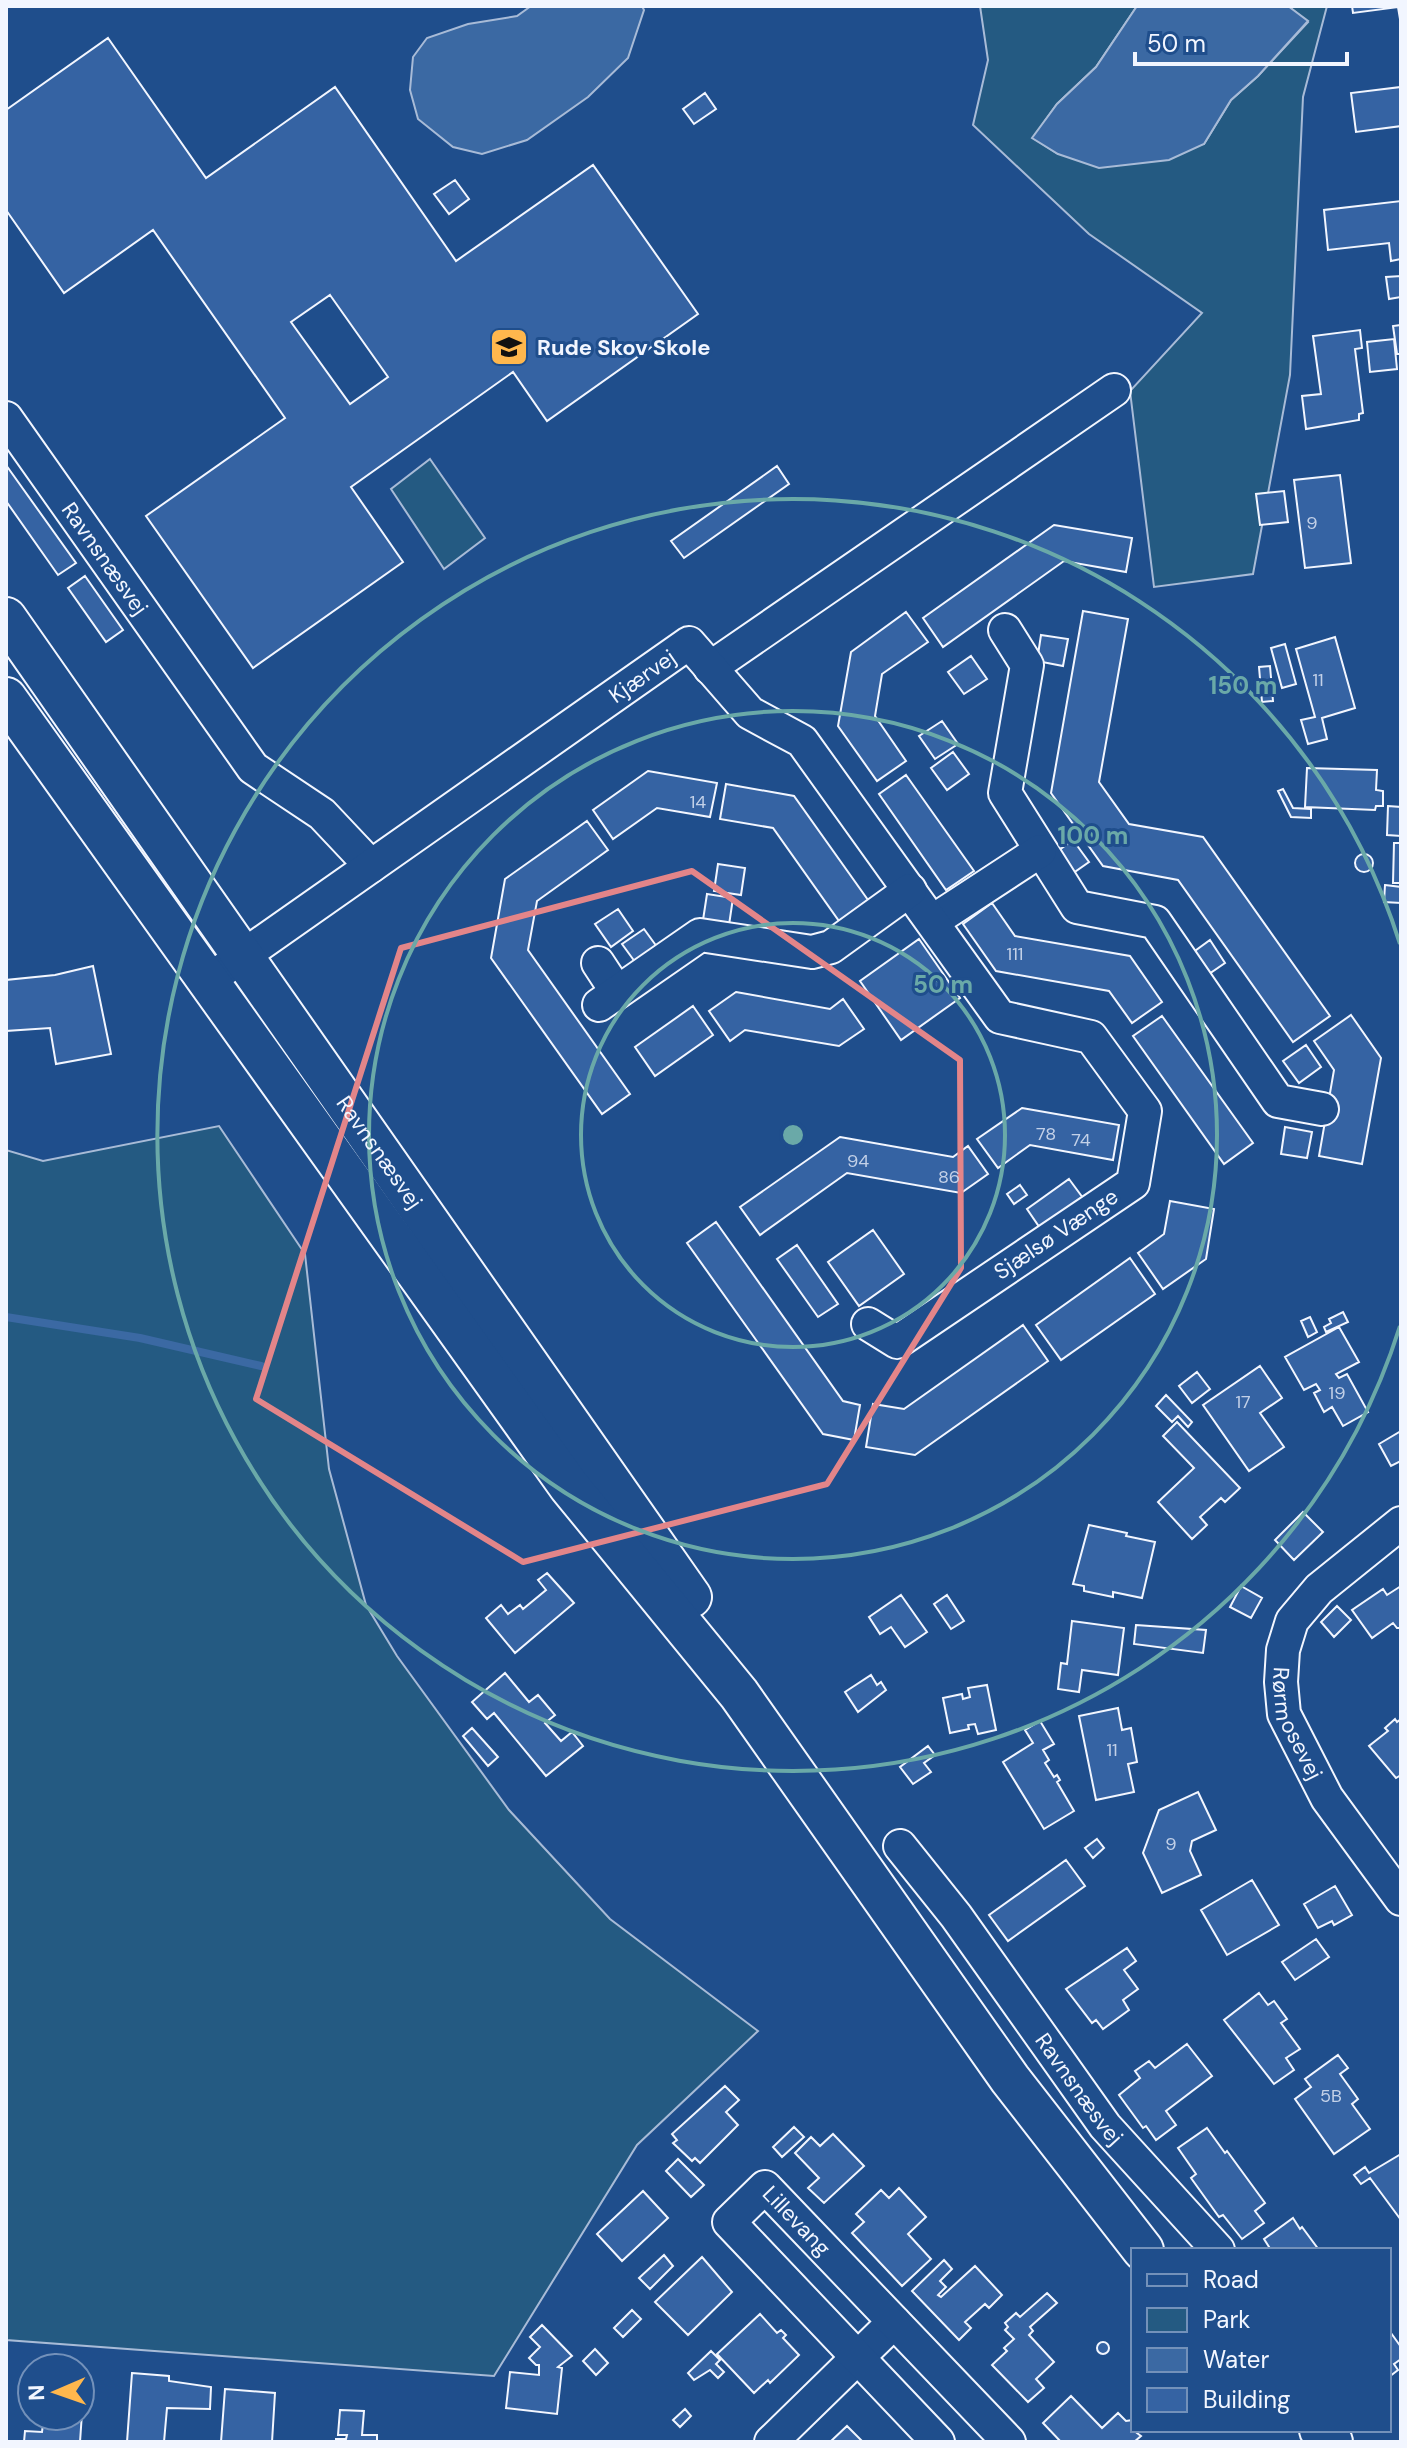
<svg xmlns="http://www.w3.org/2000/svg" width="1407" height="2448" font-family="'DM Sans',sans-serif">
<rect width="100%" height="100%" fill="#1f4e8c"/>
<path fill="#245a82" stroke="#a8bbd7" stroke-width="2" d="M 980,6 L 1137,6 L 1096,67 L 1057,104 L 1033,138 L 1058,154 L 1204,144 L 1231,100 L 1258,76 L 1308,22 L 1288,6 L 1327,6 L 1303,97 L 1290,375 L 1253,574 L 1154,587 L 1130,391 L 1202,313 L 1089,234 L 973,125 L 988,60 Z
M 430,459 L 485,538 L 444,569 L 391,489 Z
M 219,1126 L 305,1254 L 329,1469 L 366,1605 L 397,1656 L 509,1810 L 610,1919 L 758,2031 L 637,2145 L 494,2376 L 6,2340 L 6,1150 L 43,1161 Z"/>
<path fill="#3b69a3" stroke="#a8bbd7" stroke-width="2" d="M 531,6 L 642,6 L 644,10 L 628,58 L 588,97 L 527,140 L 482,154 L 453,147 L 418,119 L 410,90 L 413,57 L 427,38 L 468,24 L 517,16 Z
M 1137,6 L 1288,6 L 1308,21 L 1258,76 L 1231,100 L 1204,144 L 1169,160 L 1099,168 L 1058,154 L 1032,138 L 1057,104 L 1096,67 Z"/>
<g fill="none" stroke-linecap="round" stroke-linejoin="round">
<path stroke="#3b69a3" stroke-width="8" d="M 6,1317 L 140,1338 L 261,1366"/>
</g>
<path fill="#3563a3" stroke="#f2f6ff" stroke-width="2" fill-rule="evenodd" d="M 1352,6 L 1401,6 L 1401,25 L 1398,7 L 1353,13 Z
M 108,38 L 206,178 L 335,87 L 456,261 L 593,165 L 698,314 L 547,421 L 513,372 L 351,487 L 403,562 L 253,668 L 146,516 L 285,418 L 153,230 L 64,293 L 6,210 L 6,110 ZM 330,295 L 388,377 L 350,404 L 291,322 Z
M 1401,87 L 1401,126 L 1356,132 L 1351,93 Z
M 705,93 L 716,109 L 694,124 L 683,109 Z
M 455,180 L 469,199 L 449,214 L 434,194 Z
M 1401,201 L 1401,259 L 1391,261 L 1389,243 L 1328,250 L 1324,210 Z
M 1401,276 L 1401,297 L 1389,299 L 1386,277 Z
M 1401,325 L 1401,354 L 1397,354 L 1393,326 Z
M 1360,330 L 1362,348 L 1355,349 L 1363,413 L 1359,414 L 1359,420 L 1306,429 L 1302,396 L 1321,394 L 1313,336 Z
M 1394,339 L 1397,369 L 1370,372 L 1367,342 Z
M 6,465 L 76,563 L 58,575 L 6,501 Z
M 777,466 L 789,484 L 684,558 L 671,541 Z
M 1340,475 L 1351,563 L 1305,568 L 1294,480 Z
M 1284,491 L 1288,522 L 1260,525 L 1256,494 Z
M 1054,525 L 1132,538 L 1126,572 L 1064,561 L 943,647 L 923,618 Z
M 85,576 L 123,630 L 106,642 L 68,588 Z
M 1083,611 L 1128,619 L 1099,782 L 1129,824 L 1203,837 L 1330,1016 L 1293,1042 L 1178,880 L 1103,866 L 1051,793 Z
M 906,612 L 928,642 L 882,674 L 875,716 L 906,761 L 877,781 L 838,726 L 851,652 Z
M 1041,635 L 1068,639 L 1063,666 L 1037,661 Z
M 1335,637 L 1355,708 L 1322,718 L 1327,739 L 1308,744 L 1301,720 L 1315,717 L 1296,649 Z
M 1285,644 L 1296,684 L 1282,688 L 1271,648 Z
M 971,656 L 987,679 L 964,694 L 948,672 Z
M 1270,666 L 1273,701 L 1262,702 L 1259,667 Z
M 942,721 L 958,744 L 935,759 L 919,736 Z
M 953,752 L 969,774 L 947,790 L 931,768 Z
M 1307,768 L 1377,770 L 1376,790 L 1383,791 L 1383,806 L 1376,806 L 1375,810 L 1305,807 Z
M 648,771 L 717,783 L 710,817 L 657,808 L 613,839 L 593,810 Z
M 906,775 L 974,871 L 946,890 L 879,794 Z
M 726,784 L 794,796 L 868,900 L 839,921 L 773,828 L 720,819 Z
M 1283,789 L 1293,808 L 1311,809 L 1311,818 L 1291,817 L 1278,791 Z
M 1388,806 L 1401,807 L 1401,836 L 1387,835 Z
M 587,821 L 608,850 L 537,901 L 528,950 L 630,1094 L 602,1114 L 491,958 L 505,879 Z
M 1073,840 L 1089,862 L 1066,878 L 1051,856 Z
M 1394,843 L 1401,843 L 1401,883 L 1393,883 Z
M1355 863a9 9 0 1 1 18 0a9 9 0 1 1-18 0Z
M 718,864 L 745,868 L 741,895 L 714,891 Z
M 1385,885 L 1401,887 L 1401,903 L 1384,902 Z
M 707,894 L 733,898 L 729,925 L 703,920 Z
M 992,903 L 1015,936 L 1130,956 L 1162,1002 L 1132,1023 L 1109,991 L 996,971 L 963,924 Z
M 618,909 L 633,931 L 611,947 L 595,924 Z
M 644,929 L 660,951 L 638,966 L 622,944 Z
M 919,939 L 960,998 L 901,1040 L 860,981 Z
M 1210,940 L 1225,963 L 1203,978 L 1188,956 Z
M 93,966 L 111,1054 L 56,1064 L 50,1028 L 6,1031 L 6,1070 L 6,980 L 55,975 Z
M 736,992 L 830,1009 L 843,999 L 864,1029 L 839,1046 L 745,1030 L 730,1041 L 709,1011 Z
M 693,1006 L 713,1035 L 655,1076 L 635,1047 Z
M 1351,1015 L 1381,1058 L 1362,1164 L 1319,1156 L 1334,1070 L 1314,1041 Z
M 1162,1016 L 1253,1143 L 1224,1164 L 1133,1036 Z
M 1306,1045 L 1321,1067 L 1299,1083 L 1283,1061 Z
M 1022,1108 L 1119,1125 L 1113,1160 L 1030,1145 L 998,1168 L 977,1139 Z
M 1285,1127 L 1312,1132 L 1307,1158 L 1281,1154 Z
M 840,1137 L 953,1157 L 968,1146 L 988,1174 L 961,1193 L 847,1173 L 760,1235 L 740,1207 Z
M 1069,1179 L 1083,1198 L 1040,1228 L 1027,1209 Z
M 1020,1185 L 1027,1195 L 1014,1204 L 1007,1194 Z
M 1170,1201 L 1214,1209 L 1206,1259 L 1163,1289 L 1138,1253 L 1164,1234 Z
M 716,1222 L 843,1401 L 860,1405 L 854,1440 L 823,1434 L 687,1243 Z
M 873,1230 L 904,1274 L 859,1306 L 828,1262 Z
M 797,1245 L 838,1304 L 818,1317 L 777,1259 Z
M 1130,1258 L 1155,1294 L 1061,1360 L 1036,1325 Z
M 1343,1312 L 1348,1322 L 1326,1332 L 1324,1327 L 1331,1323 L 1329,1319 Z
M 1310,1317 L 1317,1332 L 1308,1337 L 1301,1321 Z
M 1023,1325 L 1048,1361 L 915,1455 L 866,1447 L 873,1404 L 904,1409 Z
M 1339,1327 L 1359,1362 L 1336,1374 L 1339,1378 L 1347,1374 L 1368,1412 L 1343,1426 L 1332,1407 L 1324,1412 L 1314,1393 L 1320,1390 L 1316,1384 L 1304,1390 L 1285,1357 Z
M 1260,1366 L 1282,1398 L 1260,1413 L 1284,1447 L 1249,1471 L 1203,1405 Z
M 1197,1372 L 1210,1389 L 1192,1403 L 1179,1386 Z
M 1166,1395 L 1192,1422 L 1188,1427 L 1178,1416 L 1172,1422 L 1156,1406 Z
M 1177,1422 L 1240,1488 L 1225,1502 L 1221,1498 L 1200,1517 L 1207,1525 L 1192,1539 L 1158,1502 L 1194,1468 L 1163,1436 Z
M 1401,1431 L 1401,1461 L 1391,1466 L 1379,1444 Z
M 1303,1512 L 1323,1532 L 1294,1560 L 1275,1540 Z
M 1089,1525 L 1127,1533 L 1126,1536 L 1155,1542 L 1142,1598 L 1113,1592 L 1113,1597 L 1084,1591 L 1084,1586 L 1073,1584 Z
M 547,1573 L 574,1603 L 515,1653 L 486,1618 L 501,1605 L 508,1614 L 520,1605 L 523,1609 L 546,1590 L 538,1580 Z
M 1241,1586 L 1262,1598 L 1251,1618 L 1230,1607 Z
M 1401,1586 L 1401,1628 L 1397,1628 L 1393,1623 L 1372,1638 L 1352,1610 L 1383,1589 L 1387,1595 Z
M 901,1595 L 927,1632 L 905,1647 L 891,1627 L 880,1634 L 869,1617 Z
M 947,1595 L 964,1621 L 951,1629 L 934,1604 Z
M 1337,1606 L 1351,1620 L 1334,1637 L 1321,1622 Z
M 1072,1621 L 1124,1628 L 1118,1675 L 1082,1670 L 1079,1692 L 1058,1689 L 1061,1663 L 1067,1664 Z
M 1136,1625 L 1206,1630 L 1203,1653 L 1134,1644 Z
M 505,1673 L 529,1702 L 538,1695 L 555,1715 L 545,1723 L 561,1741 L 572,1732 L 583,1746 L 546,1776 L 494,1713 L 487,1719 L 472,1702 Z
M 871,1675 L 877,1685 L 881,1682 L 886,1690 L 858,1712 L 845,1692 Z
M 987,1685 L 996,1730 L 978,1734 L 975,1724 L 968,1725 L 969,1729 L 950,1733 L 943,1698 L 962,1694 L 963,1699 L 970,1697 L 968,1688 Z
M 1118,1708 L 1122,1730 L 1131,1728 L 1137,1762 L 1128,1764 L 1134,1792 L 1096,1800 L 1079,1716 Z
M 1395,1719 L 1397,1722 L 1401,1719 L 1401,1775 L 1396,1778 L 1369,1746 L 1388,1731 L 1385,1728 Z
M 1040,1721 L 1054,1744 L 1043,1750 L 1049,1760 L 1045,1763 L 1054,1777 L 1057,1775 L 1060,1780 L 1057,1782 L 1074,1811 L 1044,1829 L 1003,1762 L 1033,1743 L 1025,1730 Z
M 472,1728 L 498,1757 L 488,1766 L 463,1736 Z
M 928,1746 L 935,1755 L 924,1763 L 931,1772 L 913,1784 L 900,1767 Z
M 1198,1792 L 1216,1830 L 1192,1841 L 1190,1851 L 1201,1875 L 1162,1893 L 1143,1853 L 1159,1810 Z
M 1097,1839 L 1104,1848 L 1093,1858 L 1085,1848 Z
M 1066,1860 L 1085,1886 L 1008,1941 L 989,1915 Z
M 1252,1880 L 1279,1925 L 1227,1955 L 1201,1910 Z
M 1335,1886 L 1352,1915 L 1334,1925 L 1332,1921 L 1318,1928 L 1304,1904 Z
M 1316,1939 L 1329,1957 L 1295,1980 L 1282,1962 Z
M 1127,1948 L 1136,1961 L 1124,1970 L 1138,1989 L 1123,2000 L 1129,2010 L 1103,2029 L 1096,2020 L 1092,2023 L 1066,1989 Z
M 1259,1993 L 1268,2005 L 1274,2001 L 1287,2019 L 1281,2023 L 1300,2049 L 1286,2058 L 1294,2070 L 1274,2084 L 1224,2020 Z
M 1187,2044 L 1212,2076 L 1166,2111 L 1176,2125 L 1156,2140 L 1146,2126 L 1143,2128 L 1119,2095 L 1140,2078 L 1135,2071 L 1149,2061 L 1155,2068 Z
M 1338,2055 L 1348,2068 L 1340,2074 L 1358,2099 L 1352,2104 L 1370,2129 L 1334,2154 L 1295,2099 L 1311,2087 L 1305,2079 Z
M 725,2086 L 739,2100 L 726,2112 L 738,2125 L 700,2163 L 695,2158 L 692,2161 L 673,2143 L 677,2140 L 672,2134 Z
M 794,2127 L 804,2137 L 782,2157 L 773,2147 Z
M 1207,2128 L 1225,2153 L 1227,2151 L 1265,2203 L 1255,2211 L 1264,2223 L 1242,2239 L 1223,2215 L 1219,2217 L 1191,2178 L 1196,2174 L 1178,2148 Z
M 833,2134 L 864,2166 L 824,2203 L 808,2188 L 819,2178 L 795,2153 L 811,2137 L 820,2146 Z
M 1401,2154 L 1401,2220 L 1370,2178 L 1361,2184 L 1354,2175 L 1365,2167 L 1369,2173 Z
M 678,2159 L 704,2185 L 691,2197 L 666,2171 Z
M 899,2188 L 926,2217 L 908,2234 L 931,2259 L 902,2286 L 852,2233 L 864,2222 L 856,2214 L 881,2190 L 889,2198 Z
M 643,2191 L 668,2218 L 622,2261 L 597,2234 Z
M 1293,2218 L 1300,2229 L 1302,2227 L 1319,2250 L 1271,2250 L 1264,2239 Z
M 664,2255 L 673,2266 L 650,2289 L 639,2278 Z
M 702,2257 L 732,2292 L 688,2335 L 655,2302 Z
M 944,2260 L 952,2269 L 940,2281 L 946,2287 L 938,2295 L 941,2297 L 975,2266 L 1002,2295 L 989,2308 L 985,2304 L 965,2322 L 971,2328 L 959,2340 L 912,2291 Z
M 1047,2293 L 1057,2303 L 1030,2327 L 1033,2331 L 1029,2335 L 1054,2362 L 1036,2379 L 1044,2388 L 1028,2402 L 992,2365 L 1007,2351 L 1004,2348 L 1014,2339 L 1005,2330 L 1008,2327 L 1005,2323 L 1016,2313 L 1020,2317 Z
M 632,2310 L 641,2319 L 623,2337 L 614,2328 Z
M 760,2314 L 777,2333 L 781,2330 L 786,2335 L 783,2338 L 799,2355 L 770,2383 L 768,2380 L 754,2393 L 717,2354 Z
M 542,2325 L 572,2356 L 558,2367 L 562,2368 L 557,2414 L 506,2408 L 510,2372 L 539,2375 L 539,2365 L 536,2365 L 529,2358 L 540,2347 L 530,2337 Z
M 1391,2333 L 1401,2347 L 1401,2359 L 1394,2364 L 1398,2370 L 1389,2377 Z
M1097 2348a6 6 0 1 1 12 0a6 6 0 1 1-12 0Z
M 595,2349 L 608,2363 L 596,2375 L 583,2361 Z
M 711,2351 L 720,2360 L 716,2364 L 724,2372 L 718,2378 L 710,2370 L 694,2380 L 688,2373 Z
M 80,2369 L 85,2369 L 80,2442 L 24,2442 L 25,2431 L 42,2432 L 44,2416 L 80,2416 Z
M 132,2373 L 169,2376 L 169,2381 L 211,2387 L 210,2409 L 167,2408 L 164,2442 L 127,2442 Z
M 225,2389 L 275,2393 L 272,2442 L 221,2442 Z
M 1071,2396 L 1102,2428 L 1118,2413 L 1126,2421 L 1133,2420 L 1133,2430 L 1141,2436 L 1134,2442 L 1061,2442 L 1043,2423 Z
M 685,2409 L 691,2416 L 680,2427 L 673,2420 Z
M 340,2410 L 364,2411 L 362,2435 L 377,2435 L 377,2442 L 383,2442 L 336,2442 L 336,2439 L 346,2439 L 347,2435 L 338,2435 Z
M 847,2426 L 863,2442 L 830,2442 Z"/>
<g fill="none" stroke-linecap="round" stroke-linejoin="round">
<defs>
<g id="minor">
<path id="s1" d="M 6,418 L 253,768 L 322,814 L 371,866"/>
<path d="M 1005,630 L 1027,665 L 1005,793 L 1077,907 L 1155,922 L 1278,1101 L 1322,1109"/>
<path d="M 710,668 L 1114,390"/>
<path d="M 933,921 L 1040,851"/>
<path d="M 598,963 L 617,992"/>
<path id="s2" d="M 223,970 L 689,643 L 750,713 L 802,741 L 1000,1017 L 1091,1037 L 1145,1111 L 1133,1183 L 897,1342 L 868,1324"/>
<path d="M 599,1005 L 700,935 L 812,952 L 831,947 L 910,890"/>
<path id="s3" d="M 1401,1523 L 1319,1589 L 1292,1621 L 1283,1650 L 1281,1682 L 1284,1714 L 1327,1798 L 1401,1899"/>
<path id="s4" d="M 900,1846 L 956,1916 L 1105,2126 L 1218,2250"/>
<path d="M 771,2442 L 894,2322"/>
<path id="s5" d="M 938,2442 L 729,2222 L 765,2187 L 1009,2442"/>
</g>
<g id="major">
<path id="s6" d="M 6,618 L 691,1597"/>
<path d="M 6,698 L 569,1486 L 739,1694 L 1010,2079 L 1143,2250"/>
<path d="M 1320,2430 L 1332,2442"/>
</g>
</defs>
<use href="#minor" stroke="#f2f6ff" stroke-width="36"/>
<use href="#major" stroke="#f2f6ff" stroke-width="44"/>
<use href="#minor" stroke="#1f4e8c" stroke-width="32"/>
<use href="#major" stroke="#1f4e8c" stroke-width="40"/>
</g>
<path fill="none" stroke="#e38589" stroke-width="6" stroke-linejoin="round" d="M 692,871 L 960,1060 L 961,1268 L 827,1484 L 523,1562 L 256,1399 L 401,948 Z"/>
<g fill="none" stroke="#6aa9a8" stroke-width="4">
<circle cx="793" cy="1135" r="212"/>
<circle cx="793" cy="1135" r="424"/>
<path d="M1400 1326A636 636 0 1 1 1400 944"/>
</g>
<defs>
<symbol id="school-square" viewBox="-11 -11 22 22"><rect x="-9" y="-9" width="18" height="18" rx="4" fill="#ffb74d" stroke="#1f4e8c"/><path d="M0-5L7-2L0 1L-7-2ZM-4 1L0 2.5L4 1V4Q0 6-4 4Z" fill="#111"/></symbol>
</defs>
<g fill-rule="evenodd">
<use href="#school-square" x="487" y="325" width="44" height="44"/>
</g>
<g text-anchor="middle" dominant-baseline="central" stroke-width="6" stroke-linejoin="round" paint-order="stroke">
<g font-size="18" fill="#c3d1e8">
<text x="1312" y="523">9</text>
<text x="1318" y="680">11</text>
<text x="698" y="802">14</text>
<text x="1015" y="954">111</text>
<text x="1046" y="1134">78</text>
<text x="1081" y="1140">74</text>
<text x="858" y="1161">94</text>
<text x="949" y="1177">86</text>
<text x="1337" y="1393">19</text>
<text x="1243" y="1402">17</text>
<text x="1112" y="1750">11</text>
<text x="1171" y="1844">9</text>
<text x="1331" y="2096">5B</text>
</g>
<g font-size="22" font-weight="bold" fill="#f2f6ff" stroke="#1f4e8c" text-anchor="start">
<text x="537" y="347">Rude Skov Skole</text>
</g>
<g font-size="22" fill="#f2f6ff" stroke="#1f4e8c">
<text stroke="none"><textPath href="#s1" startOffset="172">Ravnsnæsvej</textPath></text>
<text stroke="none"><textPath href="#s2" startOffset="512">Kjærvej</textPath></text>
<text stroke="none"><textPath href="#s6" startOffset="652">Ravnsnæsvej</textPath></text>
<text transform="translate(1056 1234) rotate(-34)">Sjælsø Vænge</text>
<text stroke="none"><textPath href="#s3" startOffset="254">Rørmosevej</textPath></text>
<text stroke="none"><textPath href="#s4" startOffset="302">Ravnsnæsvej</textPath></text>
<text stroke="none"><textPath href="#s5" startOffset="400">Lillevang</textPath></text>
</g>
</g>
<circle cx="793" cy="1135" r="12" fill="#6aa9a8" stroke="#1f4e8c" stroke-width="4"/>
<g font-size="24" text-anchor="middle" font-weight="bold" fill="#6aa9a8" stroke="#1f4e8c" stroke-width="6" stroke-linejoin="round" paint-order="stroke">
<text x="1243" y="694">150 m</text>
<text x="1093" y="844">100 m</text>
<text x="943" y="993">50 m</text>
</g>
<rect width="1407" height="2448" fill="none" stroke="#f2f6ff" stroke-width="16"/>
<rect x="1131" y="2248" width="260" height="184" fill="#1f4e8c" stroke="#7391ba" stroke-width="2"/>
<rect x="1147" y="2274" width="40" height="12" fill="#1f4e8c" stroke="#7391ba" stroke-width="2"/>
<text x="1203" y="2288" font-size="24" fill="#f2f6ff">Road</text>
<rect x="1147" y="2308" width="40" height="24" fill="#245a82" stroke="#7391ba" stroke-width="2"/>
<text x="1203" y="2328" font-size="24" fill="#f2f6ff">Park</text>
<rect x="1147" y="2348" width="40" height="24" fill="#3b69a3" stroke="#7391ba" stroke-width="2"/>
<text x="1203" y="2368" font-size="24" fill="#f2f6ff">Water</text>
<rect x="1147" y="2388" width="40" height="24" fill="#3563a3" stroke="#7391ba" stroke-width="2"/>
<text x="1203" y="2408" font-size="24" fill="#f2f6ff">Building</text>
<g transform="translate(56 2392) rotate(268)"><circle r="38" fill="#1f4e8c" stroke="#7391ba" stroke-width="2"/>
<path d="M0-6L14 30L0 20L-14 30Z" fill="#ffb74d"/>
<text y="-12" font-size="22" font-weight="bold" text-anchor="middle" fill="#f2f6ff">N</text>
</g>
<path d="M1135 52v12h212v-12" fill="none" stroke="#f2f6ff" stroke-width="4"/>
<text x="1147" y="52" font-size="24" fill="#f2f6ff" stroke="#1f4e8c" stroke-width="6" paint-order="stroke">50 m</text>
</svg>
